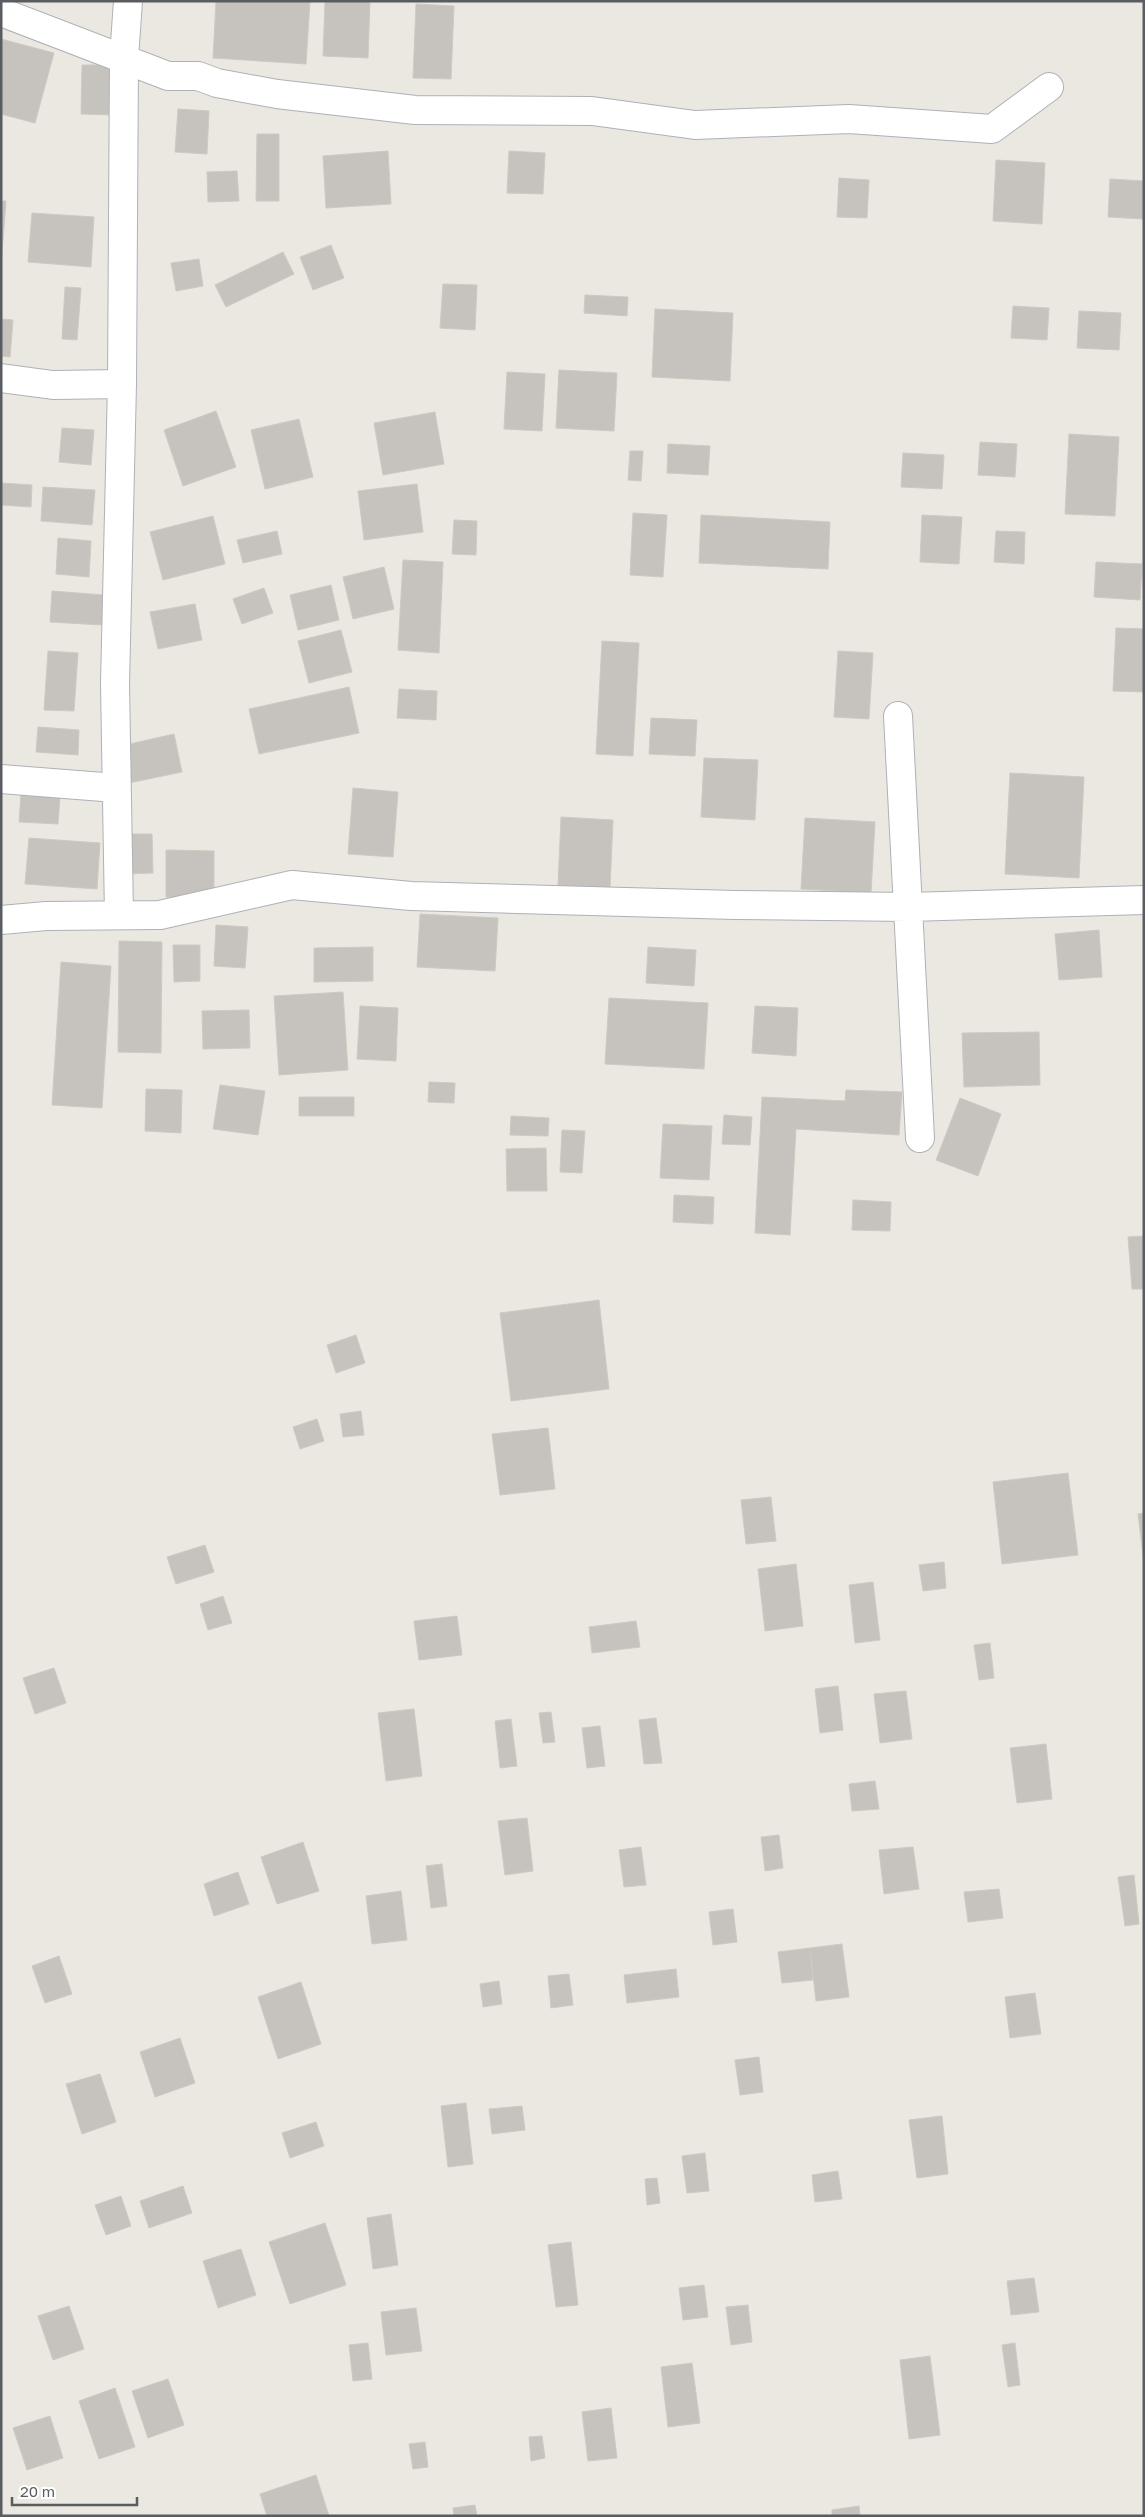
<svg xmlns="http://www.w3.org/2000/svg" width="1145" height="2517" font-family="'Golos Text',sans-serif">
<rect width="100%" height="100%" fill="#eae8e1"/>
<path fill="#c6c3be" stroke="#cecac0" d="M 216,1 L 310,1 L 306,64 L 213,58 Z
M 325,1 L 370,1 L 368,58 L 323,56 Z
M 416,4 L 454,6 L 451,79 L 413,78 Z
M 1,39 L 54,53 L 35,123 L 1,114 Z
M 82,65 L 113,65 L 113,115 L 81,114 Z
M 178,109 L 209,111 L 207,154 L 175,152 Z
M 257,134 L 279,134 L 279,201 L 256,201 Z
M 388,151 L 391,204 L 326,208 L 323,156 Z
M 509,151 L 545,153 L 543,194 L 507,193 Z
M 996,160 L 1045,163 L 1042,224 L 993,221 Z
M 237,171 L 239,201 L 208,202 L 207,172 Z
M 839,178 L 869,180 L 867,218 L 837,217 Z
M 1110,179 L 1144,181 L 1144,219 L 1108,217 Z
M 1,201 L 6,201 L 1,266 Z
M 32,213 L 94,217 L 91,267 L 28,262 Z
M 331,245 L 344,278 L 313,290 L 300,257 Z
M 283,252 L 294,274 L 226,307 L 215,285 Z
M 199,259 L 203,286 L 176,291 L 171,263 Z
M 443,284 L 477,285 L 475,330 L 440,328 Z
M 65,287 L 81,288 L 77,340 L 62,339 Z
M 585,295 L 628,297 L 627,316 L 584,313 Z
M 1013,306 L 1049,308 L 1047,340 L 1011,338 Z
M 655,309 L 733,313 L 730,381 L 652,377 Z
M 1079,311 L 1121,313 L 1119,350 L 1077,348 Z
M 1,319 L 13,320 L 10,357 L 1,356 Z
M 559,370 L 617,373 L 614,431 L 556,428 Z
M 507,372 L 545,374 L 542,431 L 504,429 Z
M 216,411 L 236,467 L 183,486 L 164,430 Z
M 435,412 L 444,464 L 383,475 L 374,423 Z
M 299,419 L 313,477 L 265,489 L 251,430 Z
M 62,428 L 94,430 L 91,465 L 59,462 Z
M 1069,434 L 1119,437 L 1115,516 L 1065,514 Z
M 980,442 L 1017,444 L 1015,477 L 978,475 Z
M 668,444 L 710,446 L 708,475 L 667,473 Z
M 630,451 L 643,451 L 641,481 L 628,480 Z
M 903,453 L 944,455 L 942,489 L 901,487 Z
M 1,483 L 32,485 L 31,507 L 1,505 Z
M 417,484 L 423,532 L 364,540 L 358,491 Z
M 43,487 L 95,490 L 92,525 L 41,521 Z
M 633,513 L 667,515 L 663,577 L 630,575 Z
M 701,515 L 830,522 L 828,569 L 699,563 Z
M 922,515 L 962,517 L 959,564 L 920,562 Z
M 213,516 L 225,564 L 163,580 L 150,532 Z
M 454,520 L 477,521 L 476,555 L 452,554 Z
M 277,531 L 282,554 L 243,563 L 237,540 Z
M 996,531 L 1025,532 L 1024,564 L 994,562 Z
M 58,538 L 91,541 L 89,577 L 56,574 Z
M 403,560 L 443,562 L 439,653 L 398,650 Z
M 1096,562 L 1142,564 L 1140,600 L 1094,597 Z
M 384,567 L 394,609 L 353,619 L 343,577 Z
M 331,585 L 339,620 L 298,630 L 290,595 Z
M 264,588 L 273,613 L 242,624 L 233,599 Z
M 52,591 L 104,595 L 102,625 L 50,622 Z
M 195,604 L 202,640 L 158,649 L 150,612 Z
M 1116,628 L 1144,629 L 1144,692 L 1113,691 Z
M 341,630 L 352,672 L 309,683 L 298,641 Z
M 602,641 L 639,643 L 633,756 L 596,754 Z
M 48,651 L 78,653 L 74,711 L 44,710 Z
M 838,651 L 873,653 L 869,719 L 834,717 Z
M 349,687 L 359,733 L 259,754 L 249,709 Z
M 399,689 L 437,691 L 436,720 L 397,718 Z
M 651,718 L 697,720 L 695,756 L 649,754 Z
M 38,727 L 79,730 L 78,755 L 36,752 Z
M 174,734 L 182,772 L 129,783 L 121,746 Z
M 704,758 L 758,760 L 755,820 L 701,817 Z
M 1010,773 L 1084,777 L 1079,878 L 1005,874 Z
M 353,788 L 398,792 L 393,857 L 348,854 Z
M 21,794 L 60,797 L 58,824 L 19,822 Z
M 561,817 L 613,820 L 610,888 L 558,885 Z
M 805,818 L 875,822 L 871,893 L 801,889 Z
M 123,834 L 152,834 L 153,873 L 124,874 Z
M 29,838 L 100,843 L 97,889 L 25,884 Z
M 166,850 L 214,851 L 214,898 L 166,897 Z
M 420,914 L 498,918 L 495,971 L 417,967 Z
M 216,925 L 248,927 L 245,968 L 214,966 Z
M 1099,930 L 1102,977 L 1059,980 L 1055,934 Z
M 119,941 L 162,942 L 161,1053 L 118,1052 Z
M 173,945 L 200,945 L 200,981 L 174,982 Z
M 373,947 L 373,981 L 314,982 L 314,948 Z
M 648,947 L 696,950 L 694,986 L 646,983 Z
M 61,962 L 111,966 L 102,1108 L 52,1105 Z
M 343,992 L 348,1070 L 279,1075 L 274,996 Z
M 609,998 L 708,1003 L 704,1069 L 605,1064 Z
M 360,1006 L 398,1008 L 396,1061 L 357,1059 Z
M 755,1006 L 798,1008 L 796,1056 L 752,1053 Z
M 249,1010 L 250,1048 L 203,1049 L 202,1011 Z
M 1039,1032 L 1040,1085 L 964,1087 L 962,1033 Z
M 429,1082 L 455,1083 L 454,1103 L 428,1102 Z
M 220,1085 L 265,1091 L 258,1135 L 213,1129 Z
M 146,1089 L 182,1090 L 181,1133 L 145,1131 Z
M 846,1090 L 902,1092 L 899,1135 L 796,1129 L 790,1235 L 755,1233 L 762,1097 L 845,1101 Z
M 299,1097 L 354,1097 L 354,1116 L 299,1116 Z
M 960,1098 L 1001,1114 L 978,1176 L 936,1160 Z
M 724,1115 L 752,1117 L 750,1145 L 722,1144 Z
M 511,1116 L 549,1118 L 548,1136 L 510,1135 Z
M 663,1124 L 712,1126 L 709,1180 L 660,1178 Z
M 562,1130 L 585,1131 L 582,1173 L 560,1172 Z
M 546,1148 L 547,1191 L 507,1191 L 506,1149 Z
M 674,1195 L 714,1197 L 713,1224 L 673,1222 Z
M 853,1200 L 891,1202 L 890,1231 L 852,1230 Z
M 1144,1236 L 1144,1289 L 1132,1289 L 1128,1237 Z
M 599,1300 L 609,1389 L 511,1401 L 500,1313 Z
M 356,1335 L 365,1363 L 336,1373 L 327,1345 Z
M 361,1411 L 364,1435 L 343,1437 L 340,1414 Z
M 317,1419 L 324,1441 L 300,1449 L 293,1427 Z
M 548,1428 L 555,1489 L 500,1495 L 492,1434 Z
M 1068,1473 L 1078,1555 L 1002,1564 L 993,1482 Z
M 771,1497 L 776,1541 L 746,1544 L 741,1500 Z
M 1144,1513 L 1144,1555 L 1143,1555 L 1138,1514 Z
M 205,1545 L 214,1572 L 176,1584 L 167,1557 Z
M 944,1562 L 946,1588 L 923,1591 L 919,1565 Z
M 796,1564 L 803,1626 L 765,1631 L 758,1569 Z
M 873,1582 L 880,1640 L 855,1643 L 849,1585 Z
M 223,1596 L 232,1623 L 208,1630 L 200,1604 Z
M 457,1616 L 462,1655 L 419,1660 L 414,1621 Z
M 636,1621 L 640,1647 L 592,1653 L 589,1627 Z
M 990,1643 L 994,1678 L 979,1680 L 974,1645 Z
M 54,1668 L 66,1703 L 35,1714 L 23,1678 Z
M 838,1686 L 843,1730 L 820,1733 L 815,1689 Z
M 906,1691 L 912,1739 L 880,1743 L 874,1694 Z
M 414,1709 L 422,1776 L 386,1781 L 378,1713 Z
M 551,1712 L 555,1742 L 543,1743 L 539,1713 Z
M 656,1718 L 662,1763 L 644,1764 L 639,1720 Z
M 511,1719 L 517,1766 L 500,1768 L 495,1721 Z
M 600,1726 L 605,1766 L 587,1768 L 582,1728 Z
M 1046,1744 L 1052,1799 L 1017,1803 L 1010,1748 Z
M 875,1781 L 879,1809 L 852,1811 L 849,1784 Z
M 527,1818 L 533,1871 L 505,1875 L 498,1821 Z
M 779,1835 L 783,1868 L 765,1871 L 761,1837 Z
M 303,1842 L 319,1891 L 277,1904 L 261,1857 Z
M 641,1847 L 646,1885 L 624,1887 L 619,1850 Z
M 913,1847 L 919,1889 L 884,1894 L 879,1850 Z
M 442,1864 L 447,1906 L 431,1908 L 426,1866 Z
M 238,1872 L 249,1904 L 214,1916 L 204,1884 Z
M 1134,1875 L 1139,1924 L 1125,1926 L 1118,1877 Z
M 999,1889 L 1003,1918 L 968,1922 L 964,1892 Z
M 401,1891 L 407,1940 L 372,1944 L 366,1896 Z
M 733,1909 L 737,1942 L 713,1945 L 709,1912 Z
M 842,1944 L 849,1997 L 816,2001 L 810,1948 Z
M 810,1948 L 813,1980 L 782,1983 L 778,1952 Z
M 59,1956 L 72,1994 L 45,2003 L 32,1966 Z
M 676,1969 L 679,1997 L 627,2003 L 624,1975 Z
M 569,1974 L 573,2005 L 551,2008 L 548,1976 Z
M 499,1981 L 502,2004 L 483,2007 L 480,1984 Z
M 301,1982 L 321,2044 L 278,2059 L 258,1997 Z
M 1035,1993 L 1041,2034 L 1010,2038 L 1005,1997 Z
M 180,2038 L 195,2083 L 155,2097 L 140,2052 Z
M 759,2057 L 763,2092 L 740,2095 L 735,2060 Z
M 100,2074 L 116,2122 L 82,2134 L 66,2084 Z
M 466,2103 L 473,2164 L 448,2167 L 441,2106 Z
M 522,2106 L 525,2130 L 492,2134 L 489,2109 Z
M 942,2116 L 948,2174 L 917,2178 L 909,2120 Z
M 316,2122 L 324,2146 L 290,2158 L 282,2133 Z
M 705,2153 L 709,2191 L 687,2193 L 682,2156 Z
M 838,2171 L 842,2199 L 815,2202 L 812,2175 Z
M 657,2178 L 660,2203 L 647,2205 L 645,2179 Z
M 183,2186 L 192,2213 L 149,2228 L 140,2201 Z
M 121,2196 L 131,2226 L 106,2235 L 95,2205 Z
M 391,2214 L 398,2265 L 373,2269 L 367,2218 Z
M 325,2223 L 346,2285 L 290,2304 L 269,2242 Z
M 571,2242 L 578,2305 L 556,2307 L 548,2245 Z
M 241,2249 L 256,2295 L 218,2308 L 203,2261 Z
M 1034,2278 L 1039,2312 L 1011,2315 L 1007,2281 Z
M 704,2285 L 708,2317 L 683,2320 L 679,2288 Z
M 748,2305 L 752,2342 L 731,2345 L 726,2307 Z
M 69,2306 L 84,2349 L 53,2360 L 38,2316 Z
M 416,2308 L 422,2351 L 386,2355 L 381,2312 Z
M 368,2343 L 372,2379 L 353,2381 L 349,2345 Z
M 1015,2343 L 1020,2385 L 1008,2387 L 1002,2345 Z
M 930,2356 L 940,2435 L 909,2439 L 900,2360 Z
M 692,2363 L 700,2423 L 668,2427 L 661,2367 Z
M 168,2379 L 184,2425 L 148,2438 L 132,2391 Z
M 115,2388 L 135,2447 L 99,2459 L 79,2401 Z
M 611,2408 L 617,2458 L 588,2461 L 582,2412 Z
M 50,2416 L 63,2458 L 27,2470 L 13,2428 Z
M 542,2436 L 545,2458 L 531,2461 L 529,2437 Z
M 425,2442 L 428,2467 L 413,2469 L 409,2444 Z
M 316,2475 L 329,2516 L 267,2516 L 260,2494 Z
M 475,2505 L 477,2516 L 454,2516 L 453,2508 Z
M 859,2506 L 860,2516 L 832,2516 L 832,2510 Z"/>
<g fill="none" stroke-linecap="round" stroke-linejoin="round">
<defs>
<path id="street" d="M 1,12 L 168,76 L 198,76 L 217,83 L 277,94 L 415,110 L 592,111 L 695,125 L 849,119 L 992,129 L 1049,87
M 1,378 L 53,385 L 122,384
M 898,716 L 920,1138
M 1,779 L 116,788
M 119,915 L 115,684 L 122,384 L 124,58 L 128,1
M 1,920 L 46,916 L 160,915 L 292,885 L 411,896 L 735,905 L 909,907 L 1144,900"/>
</defs>
<use href="#street" stroke="#aeb1b5" stroke-width="30"/>
<use href="#street" stroke="#fff" stroke-width="28"/>
</g>
<rect width="1145" height="2517" fill="none" stroke="#595c60" stroke-width="5"/>
<path d="M12 2497v8h125v-8" fill="none" stroke="#595c60" stroke-width="2.5"/>
<text x="20" y="2497" font-size="15" fill="#595c60" stroke="#ffffff" stroke-width="4" paint-order="stroke">20 m</text>
</svg>
